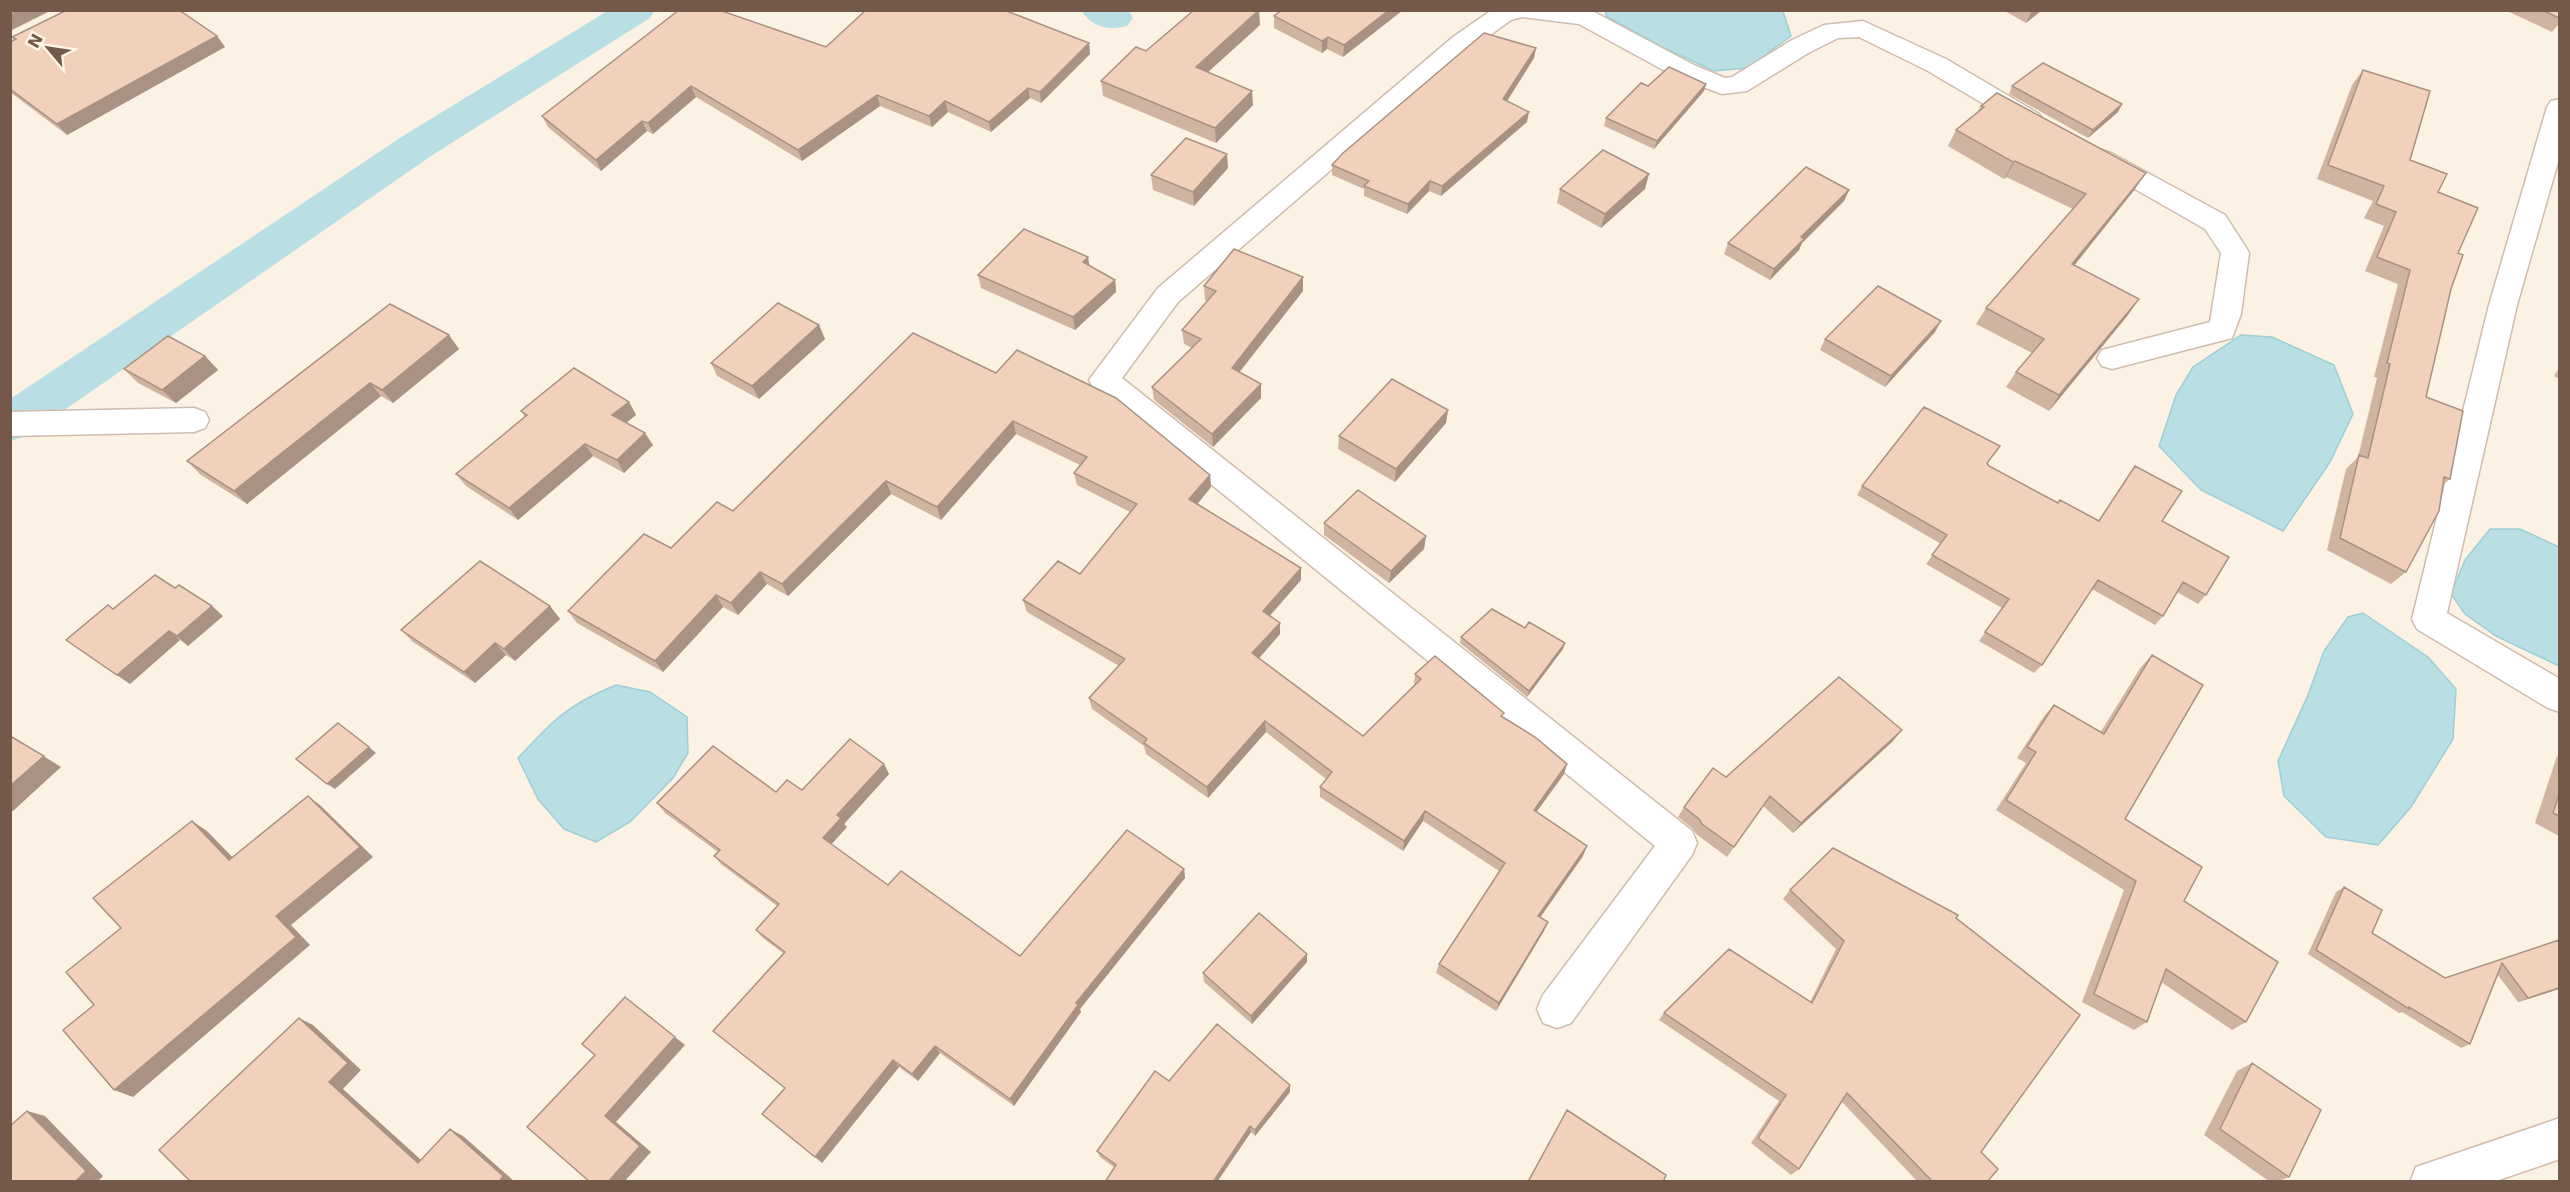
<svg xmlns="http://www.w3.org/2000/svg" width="2570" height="1192" font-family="'DejaVu Sans',sans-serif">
<rect width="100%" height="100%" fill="#fcf2e4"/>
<path fill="#b9dfe5" stroke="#9fced6" stroke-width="1.5" d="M 1606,10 L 1783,11 L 1791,36 L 1748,68 L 1714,71 L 1660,46 L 1606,16 Z
M 2241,335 L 2272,337 L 2334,365 L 2353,414 L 2330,462 L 2283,531 L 2201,490 L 2159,446 L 2176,395 L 2193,367 Z
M 2490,529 L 2520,529 L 2559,547 L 2559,666 L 2496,636 L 2465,614 L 2451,594 L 2465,560 Z
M 2363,613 L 2428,657 L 2456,689 L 2453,739 L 2411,807 L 2378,845 L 2326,837 L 2284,796 L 2278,761 L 2308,695 L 2324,651 L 2348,617 Z
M 616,685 L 650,692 L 687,717 L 688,753 L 673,778 L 630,822 L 596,842 L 564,829 L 538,799 L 518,758 C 553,720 567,705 616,685 Z"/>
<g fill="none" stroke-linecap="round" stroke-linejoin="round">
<path fill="#b9dfe5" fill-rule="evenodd" d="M 609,10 L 655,10 L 650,18 L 434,154 L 27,436 L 10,441 L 10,399 L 406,134 Z
M 1081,10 L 1128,10 L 1133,18 L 1127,26 C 1109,31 1091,27 1081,10 Z"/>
<defs>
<path id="minor" d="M 1492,10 L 1594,12 L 1694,65 L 1725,78 L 1732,77 L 1792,40 L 1824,25 L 1863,21 L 1946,59 L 2039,114 L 2043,120 L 2039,126 L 2030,129 L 2021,126 L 1928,71 L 1859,37 L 1838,38 L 1810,52 L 1747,91 L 1722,94 L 1676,77 L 1579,24 L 1522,17 L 1511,20 L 1471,49 L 1178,302 L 1122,378 L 1692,831 L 1697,843 L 1692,855 L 1571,1023 L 1557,1028 L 1543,1023 L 1537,1009 L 1543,995 L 1655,846 L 1093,388 L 1089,380 L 1158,288 L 1453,37 Z
M 2560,99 L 2560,155 L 2517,305 L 2447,613 L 2560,679 L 2560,712 L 2548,708 L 2417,629 L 2412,619 L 2489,305 L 2547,107 L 2551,101 Z
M 2102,150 L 2111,153 L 2225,215 L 2245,246 L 2249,253 L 2241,314 L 2232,338 L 2112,369 L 2102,366 L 2097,358 L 2102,350 L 2210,322 L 2221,253 L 2205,229 L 2093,165 L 2089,159 L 2093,153 Z
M 194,408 L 205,412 L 209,420 L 205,428 L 194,432 L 10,436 L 10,412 Z
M 2560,1118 L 2560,1159 L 2493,1182 L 2410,1182 L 2416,1167 Z"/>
</defs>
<use href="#minor" stroke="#cfbcae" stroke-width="3"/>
<use href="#minor" fill="#fff" fill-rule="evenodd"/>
</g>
<path fill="#cfb4a2" d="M 1282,10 L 1403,10 L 1343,57 L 1327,49 L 1322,53 L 1274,28 L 1274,16 Z
M 2003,10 L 2042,10 L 2026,23 Z
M 2508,10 L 2559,10 L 2559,24 L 2552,32 L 2507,11 Z
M 1260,25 L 1208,72 L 1253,105 L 1216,143 L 1103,96 L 1101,81 L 1146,51 Z
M 217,36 L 225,47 L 67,135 L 10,92 L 10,42 L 15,40 L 12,37 Z
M 1089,43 L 1090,54 L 1041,103 L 1030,98 L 991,132 L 948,112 L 932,127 L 880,106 L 802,161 L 696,97 L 653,134 L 647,131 L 601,171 L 548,127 L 542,116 L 826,47 Z
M 1536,48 L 1534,58 L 1507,101 L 1527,122 L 1441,196 L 1429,191 L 1407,214 L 1364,196 L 1364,189 L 1332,175 L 1332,165 Z
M 2363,70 L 2410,160 L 2438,192 L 2458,253 L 2426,397 L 2450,479 L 2443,485 L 2406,572 L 2391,584 L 2327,550 L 2346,469 L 2358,457 L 2377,378 L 2374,377 L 2398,284 L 2365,271 L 2384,226 L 2364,218 L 2373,201 L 2317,179 L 2352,85 Z
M 1706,84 L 1704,91 L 1654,149 L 1604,126 L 1606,118 L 1648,86 Z
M 2012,86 L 2122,104 L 2118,112 L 2088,138 L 2009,94 Z
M 1981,106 L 2135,189 L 2074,265 L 2128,315 L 2049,411 L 2006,387 L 2016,372 L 2032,353 L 1976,324 L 1986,308 L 2073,209 L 2006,177 L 2004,179 L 1948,146 L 1956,130 L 1977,113 Z
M 1228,168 L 1194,206 L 1153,190 L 1151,175 Z
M 1560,189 L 1645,189 L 1601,228 L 1557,203 Z
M 1849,190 L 1844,201 L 1802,243 L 1799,250 L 1770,280 L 1724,254 L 1728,243 Z
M 1089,265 L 1115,280 L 1116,292 L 1075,330 L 981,288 L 978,275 Z
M 1303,277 L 1303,291 L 1240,372 L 1261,384 L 1261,398 L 1213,447 L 1154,400 L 1152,387 L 1192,348 L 1184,344 L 1182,330 L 1207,301 L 1205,300 L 1204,286 Z
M 390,304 L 459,349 L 393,403 L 381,396 L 247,504 L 201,475 L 187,461 Z
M 819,325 L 825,339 L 759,399 L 717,376 L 711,363 Z
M 1935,332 L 1885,387 L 1820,350 L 1825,339 Z
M 205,356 L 218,370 L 176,403 L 138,383 L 124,369 Z
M 2559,368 L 2559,379 L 2554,376 Z
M 996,373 L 1210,475 L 1211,487 L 1197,504 L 1301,580 L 1270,616 L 1280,634 L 1259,658 L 1363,736 L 1414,686 L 1415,674 L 1503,717 L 1567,764 L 1564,774 L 1536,812 L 1583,856 L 1540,917 L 1544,931 L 1496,1011 L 1436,973 L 1439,964 L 1499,871 L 1423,821 L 1403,851 L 1320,797 L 1320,787 L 1326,779 L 1266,732 L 1208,798 L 1146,754 L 1144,746 L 1092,709 L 1089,698 L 1119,666 L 1027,612 L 1023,600 L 1080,574 L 1130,512 L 1077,485 L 1074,473 L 1080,465 L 1016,434 L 941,520 L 891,494 L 788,596 L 767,584 L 738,615 L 723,607 L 663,672 L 577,623 L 568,611 L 733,511 Z
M 629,402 L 636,415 L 626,423 L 653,445 L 624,473 L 593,456 L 518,520 L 466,486 L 456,474 L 525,417 L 521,411 Z
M 1448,410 L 1446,423 L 1395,482 L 1338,449 L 1339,436 Z
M 1987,464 L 1989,466 L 2058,503 L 2098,521 L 2128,476 L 2135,466 L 2162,521 L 2206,595 L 2198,604 L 2177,592 L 2163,616 L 2155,625 L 2092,589 L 2042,665 L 2034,673 L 1979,641 L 2002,608 L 1926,564 L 1941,544 L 1857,495 L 1862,486 Z
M 1324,523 L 1426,536 L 1424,549 L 1389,583 L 1324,535 Z
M 550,606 L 560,619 L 515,661 L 506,655 L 475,683 L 413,642 L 401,630 Z
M 113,609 L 223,616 L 188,646 L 180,640 L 130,684 L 66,640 Z
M 1525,628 L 1565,643 L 1563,649 L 1527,697 L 1460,643 L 1461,637 Z
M 2152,655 L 2125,819 L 2184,901 L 2246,1022 L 2232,1030 L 2161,982 L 2147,1022 L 2134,1030 L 2082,1002 L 2124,890 L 1996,810 L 2026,763 L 2017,758 L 2044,716 L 2054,705 L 2100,733 L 2141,667 Z
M 1893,741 L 1793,833 L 1763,806 L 1727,857 L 1696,834 L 1693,829 L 1678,817 L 1684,807 L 1726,777 Z
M 2559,755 L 2559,836 L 2535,823 L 2557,756 Z
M 884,764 L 889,774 L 844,824 L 847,827 L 831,844 L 888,885 L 1020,956 L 1184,869 L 1185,878 L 1080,1009 L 1081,1012 L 1014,1106 L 940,1053 L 918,1081 L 899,1067 L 822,1163 L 785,1088 L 713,1031 L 783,953 L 763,938 L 756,930 L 777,906 L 722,865 L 714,856 L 718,852 L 665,813 L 657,803 L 802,790 Z
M 2344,887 L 2372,933 L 2445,978 L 2559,940 L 2559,989 L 2518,1002 L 2498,975 L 2470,1044 L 2461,1048 L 2402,1012 L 2399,1013 L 2308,954 L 2336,892 Z
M 1790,890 L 1956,918 L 1981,1152 L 1987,1182 L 1918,1182 L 1842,1102 L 1799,1169 L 1791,1175 L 1751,1143 L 1779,1101 L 1659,1020 L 1664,1013 L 1810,1002 L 1836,949 L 1783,899 Z
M 1307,962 L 1252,1024 L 1204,982 L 1203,973 Z
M 2252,1063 L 2289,1177 L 2276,1182 L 2270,1182 L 2204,1135 L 2237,1071 Z
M 1169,1081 L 1290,1085 L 1290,1092 L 1255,1136 L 1251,1132 L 1217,1182 L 1105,1182 L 1115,1168 L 1100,1157 L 1097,1151 Z
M 1567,1110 L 1663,1182 L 1527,1182 Z"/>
<path fill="#a99284" d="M 19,10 L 52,10 L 10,31 L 10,15 Z
M 1259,10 L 1260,25 L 1197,82 L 1196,67 Z
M 1389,10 L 1403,10 L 1343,57 L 1344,45 Z
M 2032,10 L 2042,10 L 2026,23 Z
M 217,36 L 225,47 L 67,135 L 57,124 Z
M 1328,37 L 1327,49 L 1322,53 L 1322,41 Z
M 1089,43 L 1090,54 L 1041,103 L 1040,92 Z
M 1536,48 L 1534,58 L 1502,109 L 1503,99 Z
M 1706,84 L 1704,91 L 1654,149 L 1657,141 Z
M 691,86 L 696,97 L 653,134 L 648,123 Z
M 1028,88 L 1030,98 L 991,132 L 989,122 Z
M 1252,91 L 1253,105 L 1216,143 L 1215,128 Z
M 877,95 L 880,106 L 802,161 L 798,150 Z
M 945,101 L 948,112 L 932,127 L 929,116 Z
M 2122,104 L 2118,112 L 2088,138 L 2093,130 Z
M 1529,112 L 1527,122 L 1441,196 L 1442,186 Z
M 642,121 L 647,131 L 601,171 L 596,160 Z
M 1227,154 L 1228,168 L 1194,206 L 1193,192 Z
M 2015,161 L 2006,177 L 2004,179 L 2013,162 Z
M 2146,173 L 2135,189 L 2062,281 L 2072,264 Z
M 1649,174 L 1645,189 L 1601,228 L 1605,214 Z
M 1430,181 L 1429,191 L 1407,214 L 1408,204 Z
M 1849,190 L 1844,201 L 1802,243 L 1799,250 L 1770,280 L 1774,269 L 1801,237 Z
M 1088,257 L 1090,269 L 1083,262 Z
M 1303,277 L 1303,291 L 1232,381 L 1232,368 Z
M 1115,280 L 1116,292 L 1075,330 L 1073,317 Z
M 2139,299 L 2128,315 L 2049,411 L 2059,395 Z
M 1941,321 L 1935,332 L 1885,387 L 1891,376 Z
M 819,325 L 825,339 L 759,399 L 752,386 Z
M 449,335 L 459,349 L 393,403 L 382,390 Z
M 205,356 L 218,370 L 176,403 L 162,390 Z
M 370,383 L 381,396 L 247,504 L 234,491 Z
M 1261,384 L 1261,398 L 1213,447 L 1212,434 Z
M 629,402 L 636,415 L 620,428 L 612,415 Z
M 1448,410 L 1446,423 L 1395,482 L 1396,469 Z
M 1013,421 L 1016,434 L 941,520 L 937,507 Z
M 645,433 L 653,445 L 624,473 L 617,460 Z
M 585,444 L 593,456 L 518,520 L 509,508 Z
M 1210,475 L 1211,487 L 1191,512 L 1189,499 Z
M 886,481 L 891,494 L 788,596 L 782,584 Z
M 1426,536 L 1424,549 L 1389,583 L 1391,571 Z
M 1301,568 L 1301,580 L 1263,623 L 1263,611 Z
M 760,572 L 767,584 L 738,615 L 731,603 Z
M 716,595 L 723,607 L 663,672 L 655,661 Z
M 212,606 L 223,616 L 188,646 L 177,636 Z
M 550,606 L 560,619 L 515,661 L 504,649 Z
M 1280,623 L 1280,634 L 1253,665 L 1252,653 Z
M 169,631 L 180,640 L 130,684 L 117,675 Z
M 495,643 L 506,655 L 475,683 L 464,672 Z
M 1565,643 L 1563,649 L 1527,697 L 1529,691 Z
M 1265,721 L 1266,732 L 1208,798 L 1207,787 Z
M 1902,730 L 1893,741 L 1793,833 L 1801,823 Z
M 10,735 L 61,767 L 13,811 L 10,810 Z
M 369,747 L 376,753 L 335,789 L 327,784 Z
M 884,764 L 889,774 L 844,824 L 847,827 L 829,847 L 823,838 L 837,815 Z
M 1567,764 L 1564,774 L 1530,821 L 1534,810 Z
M 308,796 L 321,806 L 373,857 L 291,925 L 310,945 L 133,1097 L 114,1090 L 276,916 Z
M 1425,811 L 1423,821 L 1403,851 L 1404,841 Z
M 192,821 L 207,831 L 244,869 L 229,860 Z
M 1587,846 L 1583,856 L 1535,925 L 1538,916 Z
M 1184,869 L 1185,878 L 1080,1009 L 1081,1012 L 1014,1106 L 1010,1099 L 1076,1003 Z
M 1548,922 L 1544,931 L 1496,1011 L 1499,1003 Z
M 1307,954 L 1307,962 L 1252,1024 L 1251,1016 Z
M 2559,988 L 2559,989 L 2518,1002 L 2528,998 Z
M 299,1018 L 313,1025 L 361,1070 L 343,1089 L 431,1169 L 418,1163 L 329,1082 Z
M 675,1037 L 685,1045 L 616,1122 L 651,1152 L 624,1182 L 608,1182 L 605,1116 Z
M 935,1046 L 940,1053 L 918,1081 L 912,1074 Z
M 893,1060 L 899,1067 L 822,1163 L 815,1157 Z
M 1290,1085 L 1290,1092 L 1255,1136 L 1255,1130 Z
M 27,1111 L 45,1116 L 103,1176 L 97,1182 L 75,1182 Z
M 1250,1126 L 1251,1132 L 1217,1182 L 1213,1182 Z
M 450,1129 L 463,1136 L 515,1182 L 499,1182 Z"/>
<path fill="#f1d1bc" stroke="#a99284" stroke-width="1.5" d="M 10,10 L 19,10 L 10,15 Z
M 67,10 L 179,10 L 217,36 L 57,124 L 10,89 L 10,42 L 16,39 L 12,37 Z
M 679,10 L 719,10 L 826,47 L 866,10 L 1004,10 L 1089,43 L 1040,92 L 1028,88 L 989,122 L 945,101 L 929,116 L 877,95 L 798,150 L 691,86 L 648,123 L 642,121 L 596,160 L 542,116 Z
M 1194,10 L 1259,10 L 1196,67 L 1252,91 L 1215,128 L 1101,81 L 1136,47 L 1146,51 Z
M 1282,10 L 1389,10 L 1344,45 L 1328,37 L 1322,41 L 1274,16 Z
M 2542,10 L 2559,10 L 2559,18 Z
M 1484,33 L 1536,48 L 1503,99 L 1529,112 L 1442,186 L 1430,181 L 1408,204 L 1364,186 L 1369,181 L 1332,165 L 1343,153 Z
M 2043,63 L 2122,104 L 2093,130 L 2012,86 Z
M 1669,67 L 1706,84 L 1657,141 L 1606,118 L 1641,83 L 1648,86 Z
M 2363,70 L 2430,91 L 2410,160 L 2447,174 L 2438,192 L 2478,208 L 2458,253 L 2463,255 L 2451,289 L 2426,397 L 2463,411 L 2450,479 L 2444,477 L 2439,511 L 2406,572 L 2340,538 L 2359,455 L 2368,458 L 2390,364 L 2387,363 L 2410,270 L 2377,257 L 2396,212 L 2376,204 L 2384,186 L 2328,165 Z
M 1997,93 L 2146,173 L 2072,264 L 2139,299 L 2059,395 L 2016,372 L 2044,339 L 1986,308 L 2086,194 L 2015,161 L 2013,162 L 1956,130 L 1984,107 L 1981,106 Z
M 1186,138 L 1227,154 L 1193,192 L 1151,175 Z
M 1603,150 L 1649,174 L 1605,214 L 1560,189 Z
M 1806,167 L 1849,190 L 1801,237 L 1804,239 L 1774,269 L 1728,243 Z
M 1024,229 L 1088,257 L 1083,262 L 1115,280 L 1073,317 L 978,275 Z
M 1234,249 L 1303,277 L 1232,368 L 1261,384 L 1212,434 L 1152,387 L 1201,339 L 1182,330 L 1216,291 L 1204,286 Z
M 1878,286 L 1941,321 L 1891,376 L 1825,339 Z
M 778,303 L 819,325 L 752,386 L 711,363 Z
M 390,304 L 449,335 L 382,390 L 370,383 L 234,491 L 187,461 Z
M 913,333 L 996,373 L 1017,350 L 1116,398 L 1210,475 L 1189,499 L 1301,568 L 1263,611 L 1280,623 L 1252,653 L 1363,736 L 1421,679 L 1415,674 L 1435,656 L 1504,713 L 1501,716 L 1535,737 L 1567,764 L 1534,810 L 1587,846 L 1538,916 L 1548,922 L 1499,1003 L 1439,964 L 1505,863 L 1425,811 L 1404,841 L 1320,787 L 1332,772 L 1265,721 L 1207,787 L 1144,743 L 1147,739 L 1089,698 L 1125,659 L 1023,600 L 1058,561 L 1080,574 L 1137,504 L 1074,473 L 1087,457 L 1013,421 L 937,507 L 886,481 L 782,584 L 760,572 L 731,603 L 716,595 L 655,661 L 568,611 L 644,534 L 671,548 L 717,502 L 733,511 Z
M 168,336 L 205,356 L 162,390 L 124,369 Z
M 574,368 L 629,402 L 612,415 L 645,433 L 617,460 L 585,444 L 509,508 L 456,474 L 527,415 L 521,411 Z
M 1392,379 L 1448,410 L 1396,469 L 1339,436 Z
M 1924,407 L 2000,446 L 1987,463 L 1989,466 L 2058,503 L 2060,500 L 2099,521 L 2135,466 L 2182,491 L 2162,521 L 2229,557 L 2206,595 L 2183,582 L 2163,616 L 2098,580 L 2042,665 L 1985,632 L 2009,599 L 1932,555 L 1947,535 L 1862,486 Z
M 1358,490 L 1426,536 L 1391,571 L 1324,523 Z
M 480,561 L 550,606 L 504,649 L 495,643 L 464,672 L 401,630 Z
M 155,575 L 175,588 L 179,585 L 212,606 L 177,636 L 169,631 L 117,675 L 66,640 L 108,605 L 113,609 Z
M 1492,609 L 1525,628 L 1529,622 L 1565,643 L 1529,691 L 1461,637 Z
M 2152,655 L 2203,685 L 2125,819 L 2202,867 L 2184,901 L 2278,962 L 2246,1022 L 2166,969 L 2147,1022 L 2094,994 L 2136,881 L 2006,800 L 2036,752 L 2027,747 L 2054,705 L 2104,734 Z
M 1839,677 L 1902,730 L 1801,823 L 1770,796 L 1734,847 L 1702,824 L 1699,819 L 1684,807 L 1713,768 L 1726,777 Z
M 338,723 L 369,747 L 327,784 L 296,759 Z
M 10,736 L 44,756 L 10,786 Z
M 850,739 L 884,764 L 837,815 L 841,818 L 823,838 L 888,885 L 901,871 L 1020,956 L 1127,830 L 1184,869 L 1076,1003 L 1078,1005 L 1010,1099 L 935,1046 L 912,1074 L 893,1060 L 815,1157 L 762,1114 L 785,1088 L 713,1031 L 785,952 L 756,930 L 779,904 L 714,856 L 720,850 L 657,803 L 713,746 L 776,792 L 787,780 L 802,790 Z
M 2559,794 L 2559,816 L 2553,813 Z
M 308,796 L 360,847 L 276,916 L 296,937 L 114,1090 L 63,1030 L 94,1005 L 66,972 L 121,928 L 93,898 L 192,821 L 229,860 Z
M 1833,848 L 1958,915 L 1956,918 L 2080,1015 L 1981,1152 L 1998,1169 L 1987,1182 L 1933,1182 L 1847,1093 L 1799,1169 L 1758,1138 L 1786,1095 L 1664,1013 L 1729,949 L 1812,1003 L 1844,941 L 1790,890 Z
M 2344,887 L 2382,910 L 2372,933 L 2445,978 L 2559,940 L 2559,988 L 2528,998 L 2502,963 L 2470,1044 L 2409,1007 L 2409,1009 L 2316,950 Z
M 1259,913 L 1307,954 L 1251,1016 L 1203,973 Z
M 625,997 L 675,1037 L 605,1116 L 640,1146 L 608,1182 L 590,1182 L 527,1127 L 595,1055 L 582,1044 Z
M 299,1018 L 348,1063 L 329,1082 L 418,1163 L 450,1129 L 503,1176 L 499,1182 L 191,1182 L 159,1150 Z
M 1217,1024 L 1290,1085 L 1255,1130 L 1250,1126 L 1213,1182 L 1105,1182 L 1116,1165 L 1097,1151 L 1155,1071 L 1169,1081 Z
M 2252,1063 L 2321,1110 L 2289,1177 L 2220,1129 Z
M 1567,1110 L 1666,1175 L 1663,1182 L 1528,1182 Z
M 27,1111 L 86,1171 L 75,1182 L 10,1182 L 10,1126 Z"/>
<rect width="2570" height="1192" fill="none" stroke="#74584a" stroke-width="24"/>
<g transform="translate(48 48) rotate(299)" stroke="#fff6ea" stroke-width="4.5" paint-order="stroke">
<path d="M0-4.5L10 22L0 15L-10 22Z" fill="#74584a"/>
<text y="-9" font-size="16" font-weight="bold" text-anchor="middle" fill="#74584a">N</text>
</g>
</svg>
